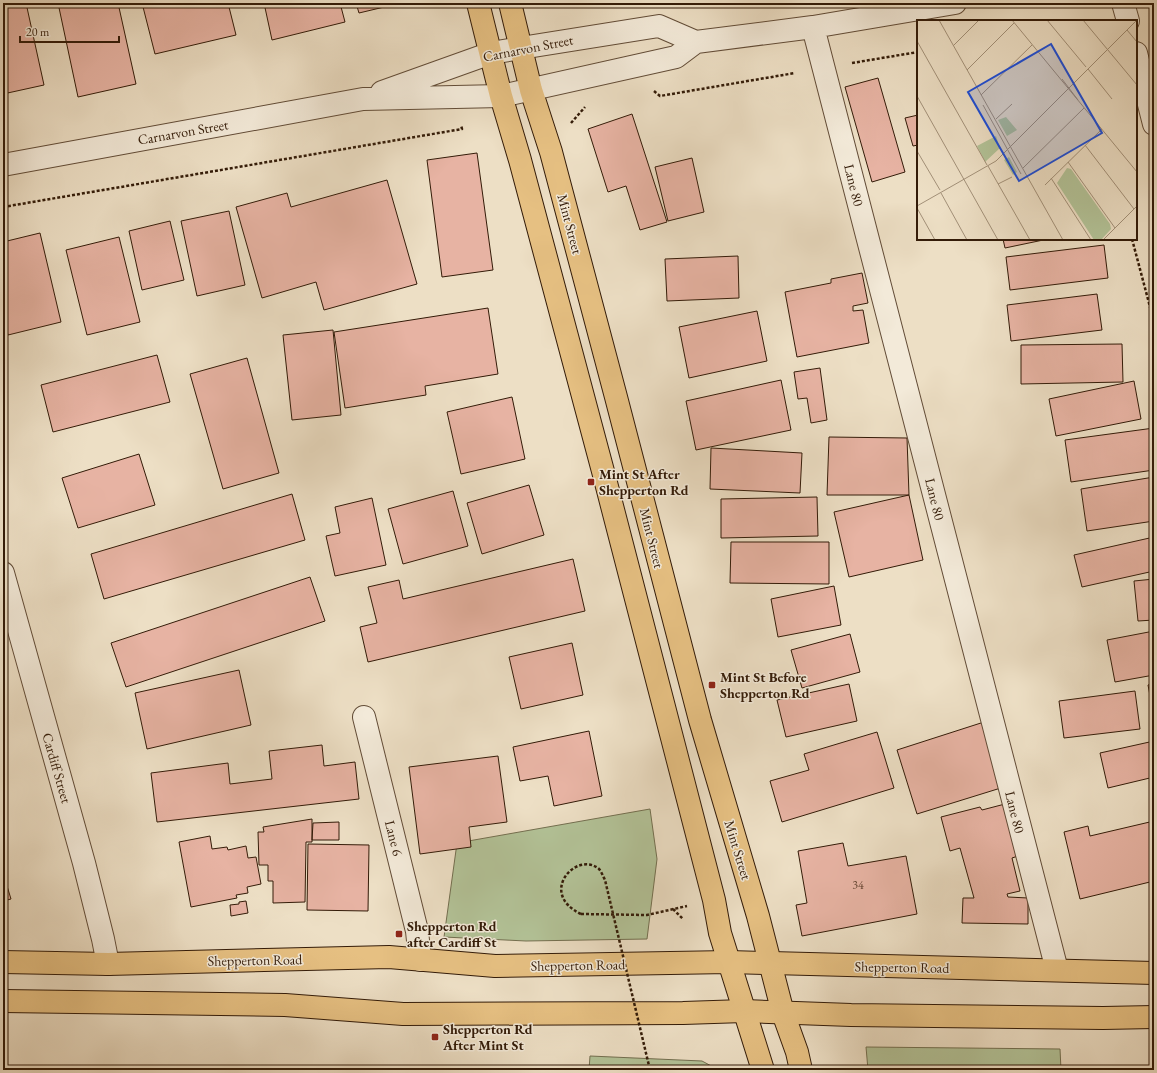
<svg xmlns="http://www.w3.org/2000/svg" width="1157" height="1073" font-family="'EB Garamond',serif">
<rect width="100%" height="100%" fill="#eddfc5"/>
<filter id="stains"><feTurbulence type="fractalNoise" baseFrequency=".005" numOctaves="4"/><feColorMatrix values="0 0 0 0 .2 0 0 0 0 .09 0 0 0 0 .02 0 0 0 .5 -.17"/></filter>
<radialGradient id="worn" r=".72"><stop offset=".6" stop-color="#630" stop-opacity="0"/><stop offset="1" stop-color="#630" stop-opacity=".3"/></radialGradient>
<path fill="#b3c398" stroke="#736f50" d="M 650,809 L 657,859 L 647,939 L 526,941 L 444,937 L 457,843 Z
M 866,1047 L 1060,1049 L 1061,1070 L 868,1070 Z
M 590,1056 L 702,1061 L 715,1068 L 717,1070 L 589,1070 Z"/>
<path fill="#e7b3a3" stroke="#331b08" d="M 3,3 L 26,3 L 44,85 L 3,94 Z
M 58,3 L 118,3 L 136,84 L 78,97 Z
M 142,3 L 228,3 L 236,35 L 155,54 Z
M 264,3 L 340,3 L 345,22 L 272,40 Z
M 356,3 L 401,3 L 359,13 Z
M 878,78 L 905,172 L 872,182 L 845,87 Z
M 632,114 L 667,222 L 640,230 L 626,186 L 608,192 L 588,129 Z
M 918,115 L 918,145 L 913,146 L 905,118 Z
M 477,153 L 493,270 L 442,277 L 427,160 Z
M 692,158 L 704,212 L 668,221 L 655,167 Z
M 387,180 L 417,284 L 324,310 L 316,282 L 262,298 L 236,207 L 287,193 L 291,207 Z
M 229,211 L 245,285 L 197,296 L 181,221 Z
M 170,221 L 184,280 L 142,290 L 129,231 Z
M 40,233 L 61,322 L 8,335 L 3,315 L 3,242 Z
M 119,237 L 140,322 L 87,335 L 66,250 Z
M 1003,239 L 1048,239 L 1005,248 Z
M 1104,245 L 1108,278 L 1010,290 L 1006,257 Z
M 738,256 L 739,298 L 667,301 L 665,259 Z
M 862,273 L 868,303 L 853,306 L 853,311 L 863,310 L 869,343 L 797,357 L 785,292 L 831,283 L 831,279 Z
M 1097,294 L 1102,330 L 1011,341 L 1007,305 Z
M 488,308 L 498,374 L 425,386 L 426,395 L 345,408 L 334,332 Z
M 757,311 L 767,361 L 689,378 L 679,327 Z
M 333,330 L 341,415 L 292,420 L 283,335 Z
M 1122,344 L 1123,382 L 1021,384 L 1021,345 Z
M 157,355 L 170,402 L 53,432 L 41,385 Z
M 247,358 L 279,473 L 223,489 L 190,374 Z
M 820,368 L 827,420 L 811,423 L 807,398 L 798,399 L 794,372 Z
M 781,380 L 791,430 L 696,450 L 686,401 Z
M 1134,381 L 1141,419 L 1056,436 L 1049,399 Z
M 512,397 L 525,459 L 461,474 L 447,412 Z
M 1154,428 L 1154,470 L 1071,482 L 1065,440 Z
M 829,437 L 907,438 L 909,495 L 827,495 Z
M 711,448 L 802,453 L 800,493 L 710,489 Z
M 139,454 L 155,505 L 78,528 L 62,478 Z
M 1154,477 L 1154,521 L 1087,531 L 1081,489 Z
M 529,485 L 544,535 L 482,554 L 467,503 Z
M 453,491 L 468,546 L 403,564 L 388,509 Z
M 292,494 L 305,540 L 104,599 L 91,554 Z
M 909,495 L 923,560 L 849,577 L 834,512 Z
M 817,497 L 818,536 L 721,538 L 721,499 Z
M 372,498 L 386,565 L 335,576 L 326,536 L 340,533 L 335,507 Z
M 1154,537 L 1154,571 L 1082,587 L 1074,555 Z
M 731,542 L 829,542 L 829,584 L 730,583 Z
M 573,559 L 585,611 L 368,662 L 360,627 L 377,623 L 368,587 L 399,580 L 403,599 Z
M 310,577 L 325,621 L 126,687 L 111,643 Z
M 1154,579 L 1154,620 L 1138,621 L 1134,581 Z
M 834,586 L 841,625 L 778,637 L 771,599 Z
M 1154,631 L 1154,675 L 1115,682 L 1107,640 Z
M 850,634 L 860,672 L 802,688 L 791,650 Z
M 572,643 L 583,695 L 521,709 L 509,657 Z
M 239,670 L 251,725 L 147,749 L 135,693 Z
M 1154,683 L 1154,717 L 1148,685 Z
M 849,684 L 857,721 L 786,737 L 777,700 Z
M 1135,691 L 1140,729 L 1064,738 L 1059,701 Z
M 984,722 L 1004,787 L 917,814 L 897,750 Z
M 589,731 L 602,796 L 554,806 L 548,776 L 520,781 L 513,747 Z
M 877,732 L 894,788 L 782,822 L 770,781 L 809,770 L 804,754 Z
M 1154,741 L 1154,777 L 1108,788 L 1100,753 Z
M 322,745 L 324,766 L 355,762 L 359,799 L 157,822 L 151,773 L 228,763 L 230,784 L 272,779 L 269,751 Z
M 498,756 L 507,822 L 469,827 L 471,847 L 420,854 L 409,767 Z
M 1005,804 L 1018,856 L 1012,858 L 1020,891 L 1007,894 L 1008,897 L 1028,898 L 1028,924 L 962,923 L 963,898 L 974,898 L 960,848 L 950,851 L 941,817 L 980,807 L 982,810 Z
M 312,819 L 312,842 L 306,842 L 305,902 L 273,903 L 273,881 L 268,881 L 268,865 L 259,865 L 258,832 L 264,832 L 263,827 Z
M 1154,821 L 1154,881 L 1080,899 L 1064,832 L 1088,826 L 1090,836 Z
M 339,822 L 339,840 L 312,840 L 313,823 Z
M 210,836 L 212,849 L 227,847 L 228,850 L 246,846 L 248,858 L 256,857 L 261,884 L 247,887 L 248,893 L 236,895 L 237,898 L 191,907 L 179,842 Z
M 843,843 L 848,866 L 906,856 L 917,914 L 802,936 L 796,905 L 807,903 L 798,851 Z
M 308,844 L 369,845 L 368,911 L 307,910 Z
M 3,873 L 11,899 L 3,901 Z
M 246,901 L 248,913 L 231,916 L 230,905 L 239,904 L 239,902 Z"/>
<g fill="none" stroke-linecap="round" stroke-linejoin="round">
<defs>
<path id="minor" d="M 1123,3 L 1128,21
M 813,27 L 1057,970
M 1136,53 L 1154,124
M 382,92 L 491,53 L 521,48 L 659,26 L 696,42
M 3,165 L 363,99 L 501,96 L 676,57 L 696,42 L 813,27 L 955,3
M 3,573 L 84,863 L 103,939 L 108,964
M 364,717 L 417,931 L 420,960"/>
<path id="major" d="M 478,3 L 501,96 L 520,160 L 604,475 L 714,900 L 720,933 L 763,1070
M 510,3 L 531,90 L 551,152 L 616,397 L 700,720 L 758,916 L 783,1013 L 797,1052 L 801,1070"/>
<path id="highway" d="M 3,962 L 108,964 L 389,957 L 495,966 L 729,962 L 1154,973
M 3,1001 L 285,1005 L 403,1014 L 683,1013 L 744,1011 L 851,1015 L 1103,1018 L 1154,1017"/>
</defs>
<use href="#minor" stroke="#624c37" stroke-width="24"/>
<use href="#major" stroke="#331b08" stroke-width="24"/>
<use href="#highway" stroke="#331b08" stroke-width="24"/>
<path stroke="#331b08" stroke-width="2.5" stroke-dasharray="3 2" stroke-linecap="butt" d="M 852,63 L 918,52
M 654,91 L 660,96 L 795,73
M 571,123 L 585,107
M 3,207 L 462,129 L 461,125
M 1132,239 L 1154,322
M 673,909 L 683,919
M 581,914 L 647,915 L 687,906"/>
<use href="#minor" stroke="#f3ead9" stroke-width="22"/>
<use href="#major" stroke="#e6c082" stroke-width="22"/>
<use href="#highway" stroke="#e6c082" stroke-width="22"/>
<path stroke="#331b08" stroke-width="2.5" stroke-dasharray="3 2" stroke-linecap="butt" d="M 581,914 C 537,893 577,850 599,869 C 601,871 603,876 605,880 L 650,1070"/>
</g>
<g fill="#8f2418" stroke="#f3ead9" stroke-width="1.5">
<rect x="587" y="478" width="8" height="8" rx="2"/>
<rect x="708" y="681" width="8" height="8" rx="2"/>
<rect x="395" y="930" width="8" height="8" rx="2"/>
<rect x="431" y="1033" width="8" height="8" rx="2"/>
</g>
<g text-anchor="middle" dominant-baseline="central" stroke-width="3" stroke-linejoin="round" paint-order="stroke">
<g font-size="12" fill="#60412f">
<text x="858" y="885">34</text>
</g>
<g font-size="14" fill="#331b08" stroke="#f3ead9">
<text transform="translate(528 48) rotate(-11)">Carnarvon Street</text>
<text transform="translate(183 132) rotate(-10)">Carnarvon Street</text>
<text transform="translate(854 185) rotate(76)">Lane 80</text>
<text transform="translate(570 224) rotate(75)">Mint Street</text>
<text transform="translate(935 499) rotate(76)">Lane 80</text>
<text transform="translate(652 538) rotate(76)">Mint Street</text>
<text transform="translate(57 768) rotate(74)">Cardiff Street</text>
<text transform="translate(1015 812) rotate(76)">Lane 80</text>
<text transform="translate(394 838) rotate(76)">Lane 6</text>
<text transform="translate(738 850) rotate(73)">Mint Street</text>
<text transform="translate(255 960) rotate(-1)">Shepperton Road</text>
<text transform="translate(578 965) rotate(-1)">Shepperton Road</text>
<text transform="translate(902 967) rotate(1)">Shepperton Road</text>
</g>
<g font-size="14" font-weight="bold" fill="#331b08" stroke="#f3ead9" text-anchor="start">
<text x="599" y="474">Mint St After<tspan x="599" dy="16">Shepperton Rd</tspan></text>
<text x="720" y="677">Mint St Before<tspan x="720" dy="16">Shepperton Rd</tspan></text>
<text x="407" y="926">Shepperton Rd<tspan x="407" dy="16">after Cardiff St</tspan></text>
<text x="443" y="1029">Shepperton Rd<tspan x="443" dy="16">After Mint St</tspan></text>
</g>
</g>
<g transform="translate(917 20)">
<rect width="220" height="220" fill="#eddfc5"/>
<path d="M 89,97 L 100,110 L 90,116 L 81,100 ZM 79,116 L 83,128 L 68,142 L 60,126 ZM 92,137 L 100,152 L 96,155 L 87,140 ZM 150,148 L 154,149 L 193,204 L 194,209 L 184,220 L 177,220 L 140,163 Z" fill="#b3c398"/>
<path fill="none" stroke="#a39179" stroke-width="1" d="M 22,0 L 146,220M 95,0 L 220,152M 130,0 L 169,47M 166,0 L 220,65M 210,10 L 220,22M 0,21 L 70,145M 36,26 L 62,0M 171,49 L 195,79M 50,50 L 97,3M 145,59 L 161,80M 64,75 L 115,25M 0,76 L 81,220M 66,85 L 104,154M 79,99 L 95,84M 168,125 L 217,189M 0,131 L 23,170M 151,142 L 198,208M 71,146 L 113,220M 106,148 L 167,88M 134,158 L 174,220M 81,164 L 95,157M 128,165 L 185,109M 24,173 L 50,220M 0,186 L 79,141 L 220,0M 0,188 L 18,220M 186,220 L 220,186"/>
<path fill="#1d4ed8" fill-opacity="0.15" stroke="#1d4ed8" stroke-width="2" d="M 134,24 L 185,113 L 102,161 L 51,72 Z"/>
<rect width="220" height="220" fill="none" stroke="#331b08" stroke-width="2"/>
</g>
<rect width="1157" height="1073" fill="none" stroke="#eddfc5" stroke-width="16"/>
<rect x="4" y="4" width="1149" height="1065" fill="none" stroke="#331b08" stroke-width="2"/>
<rect x="8" y="8" width="1141" height="1057" fill="none" stroke="#331b08"/>
<path d="M20 36v6h99v-6" fill="none" stroke="#331b08" stroke-width="2"/>
<text x="26" y="36" font-size="12" fill="#331b08" stroke="#f3ead9" stroke-width="3" paint-order="stroke">20 m</text>
<rect width="100%" height="100%" filter="url(#stains)"/>
<rect width="100%" height="100%" fill="url(#worn)"/>
</svg>
